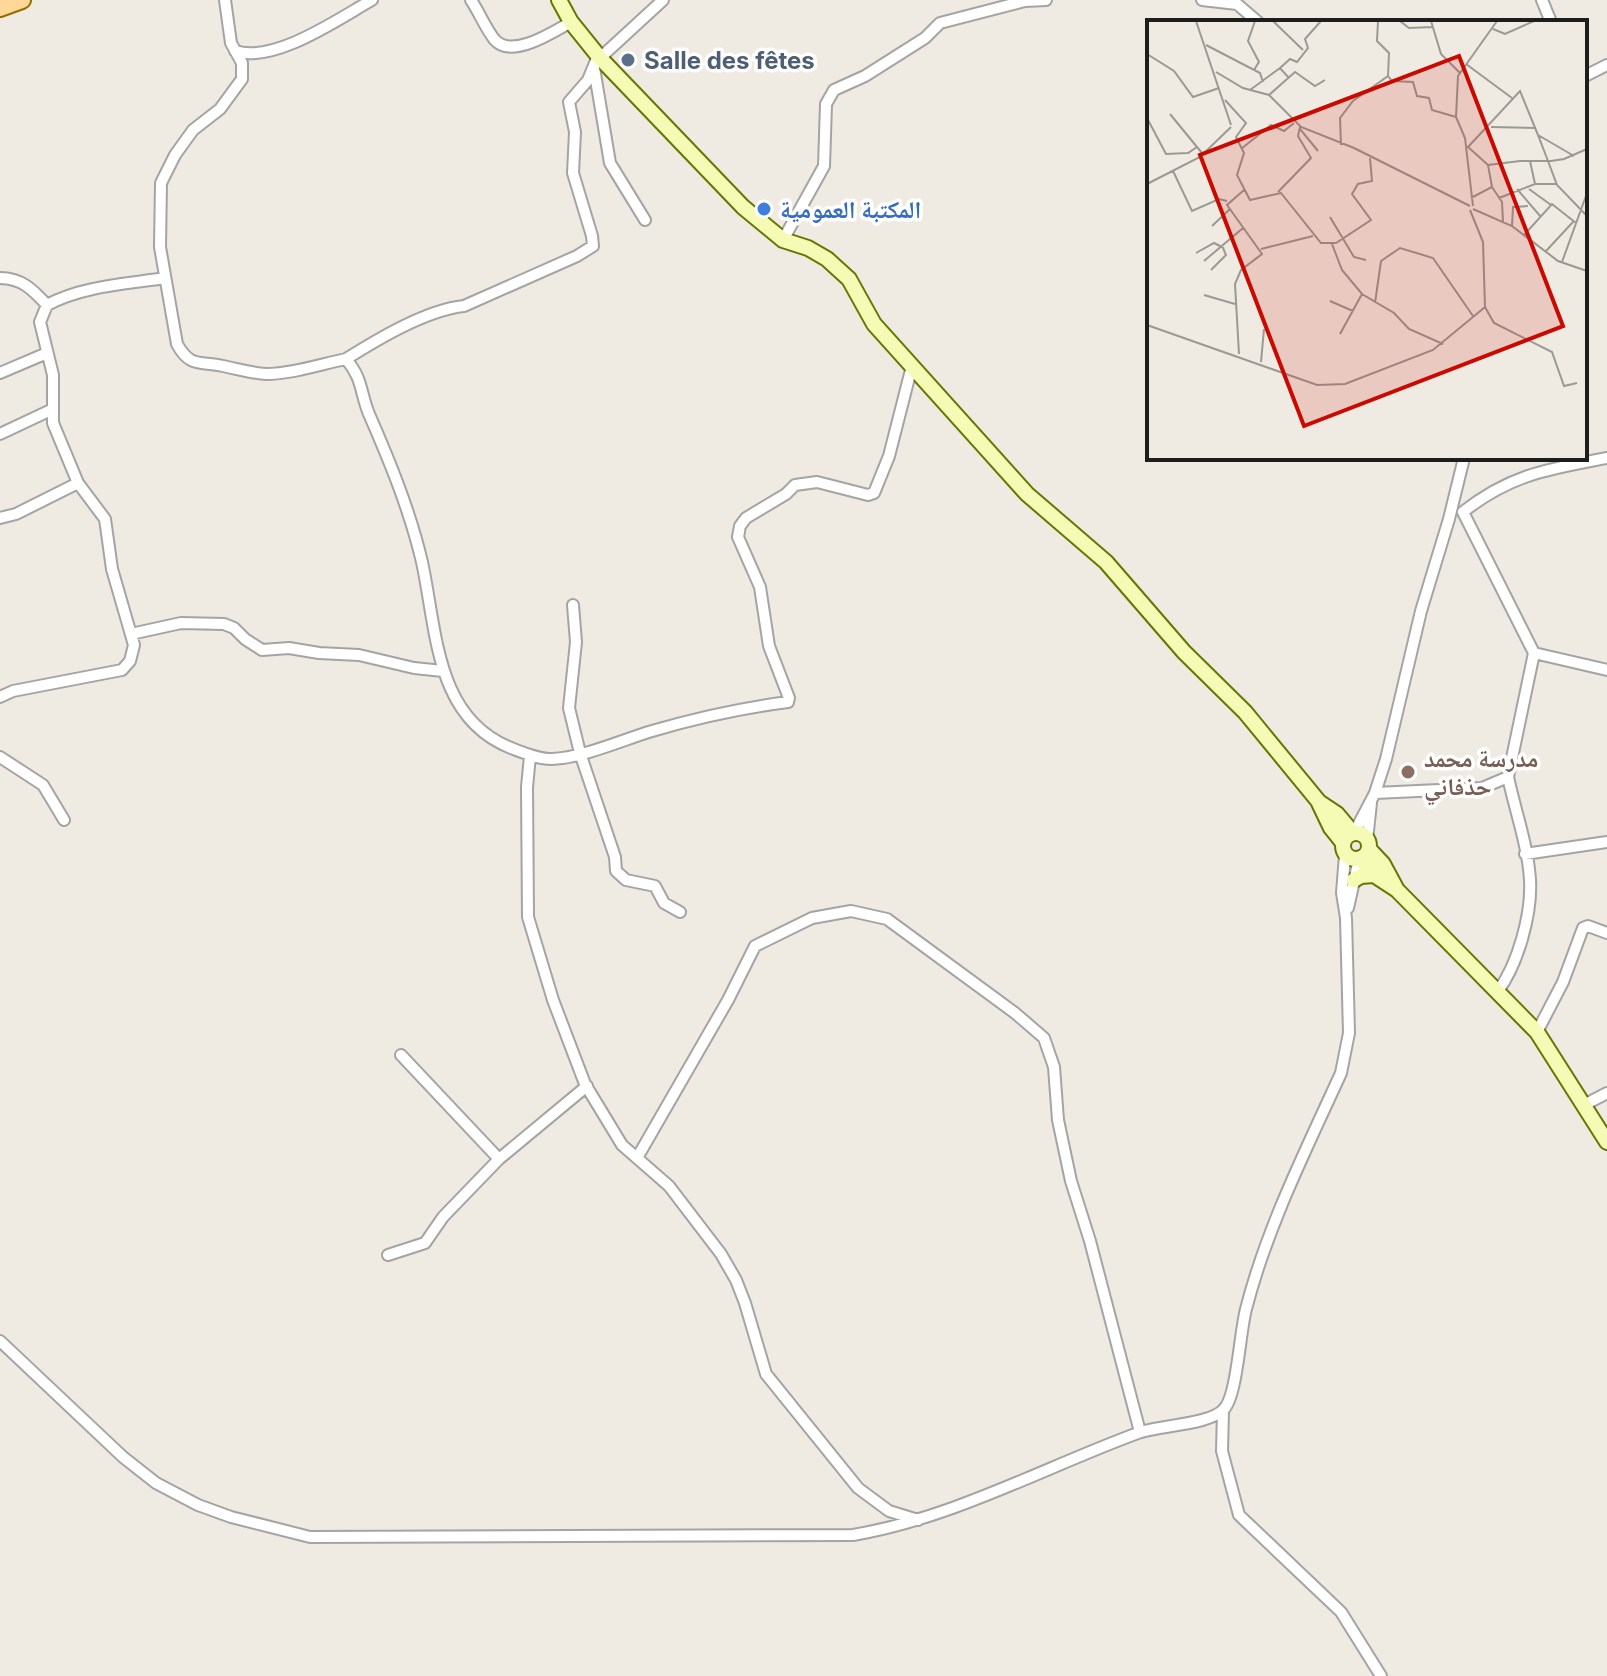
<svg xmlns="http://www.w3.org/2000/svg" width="1607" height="1676" font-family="Inter,'Noto Naskh Arabic',sans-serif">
<rect width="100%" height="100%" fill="#efebe2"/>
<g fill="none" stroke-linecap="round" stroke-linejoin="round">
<defs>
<path id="street" d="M 225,0 L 231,43 L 242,63 L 242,79 L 220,109 L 193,130 L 175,155 L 161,183 L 160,247 L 177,344 C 190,368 200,361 223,366 C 238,369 251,373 266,374 C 292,374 321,364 346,359 C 363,379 360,392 369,414 C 390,462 410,511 422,562 C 437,631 435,718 511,748 C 524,753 538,759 552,759 C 582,758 622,740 652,731 C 696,718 742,708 788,702 L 789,698 L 769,646 L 760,587 L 738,537 L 740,526 L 746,518 L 786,494 L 795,485 L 817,482 L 868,495 L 874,493 L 889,456 L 912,366
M 471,0 C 479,12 485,27 494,39 C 511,60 553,32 571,22
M 1202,0 L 1237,4 L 1258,22
M 1542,0 L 1551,22
M 235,51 C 274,64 338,19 372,0
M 600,58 L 663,0
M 594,68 L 610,163 L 645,220
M 1585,76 L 1607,65
M 783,240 L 824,166 L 826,104 L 834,90 L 865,76 L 925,38 L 940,23 L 1025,1 L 1046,0
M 0,278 C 22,278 33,290 47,305
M 346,359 C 378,339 426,310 464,306 L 577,256 L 593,246 L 592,236 L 573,173 L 575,132 L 569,102 L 588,80 L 598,56
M 0,373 L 47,353
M 0,434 L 51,410
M 1607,458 C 1549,469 1511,474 1463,512 L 1534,653 L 1607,670
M 0,518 L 16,514 L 78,483
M 573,605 L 576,642 L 569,708 L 580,753 L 615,857 L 616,871 L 626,880 L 655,886 L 664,903 L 680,912
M 131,634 L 181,623 L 224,624 L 234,628 L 245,639 L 262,650 L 289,648 L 319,653 L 359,655 L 414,668 L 443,671
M 0,697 L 13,691 L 122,670 L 130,661 L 134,645 L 112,569 L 105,519 L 78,483 L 53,423 L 53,375 L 40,322 L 47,305 C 82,286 126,284 165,278
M 530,756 L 527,787 L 528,917 L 553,1000 L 585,1084 L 622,1145 L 669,1186 L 721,1254 L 736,1280 L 745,1303 L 766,1374 L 858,1488 L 889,1511 L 918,1520
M 0,757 L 43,785 L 64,820
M 1375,793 L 1482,788 L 1508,777 L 1534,653
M 1354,833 L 1375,793 L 1386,759 L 1421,611 L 1449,519 L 1464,458
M 1367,840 L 1371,803
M 1525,854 L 1607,842
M 1348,908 L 1359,859
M 1498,991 C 1518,964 1532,914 1530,880 C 1528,846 1515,810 1508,777
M 1537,1032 L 1563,982 L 1583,928 L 1588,926 L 1607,933
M 401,1055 L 499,1159
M 1584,1105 L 1607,1093
M 637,1158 L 728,1000 L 755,946 L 812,918 L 851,911 L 887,919 L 1015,1013 L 1044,1038 L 1054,1067 L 1058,1120 L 1071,1181 L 1090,1241 L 1140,1432
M 388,1255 L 425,1243 L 443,1217 L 499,1159 L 587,1086
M 0,1341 L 123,1457 L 156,1483 L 198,1505 L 231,1517 L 310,1537 L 853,1535 C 953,1518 1043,1468 1138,1433 C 1159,1425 1210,1425 1224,1409 C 1237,1396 1240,1331 1246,1309 C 1267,1227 1306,1150 1341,1073 L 1349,1033 L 1346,918 L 1342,893 L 1345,855
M 1223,1411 L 1222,1451 L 1239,1515 L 1341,1612 L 1381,1676"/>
<path id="secondary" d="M 559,0 L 571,22 L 600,58 L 743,207 L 783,240 L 808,248 L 827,259 L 849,279 L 874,324 L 1027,494 L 1106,562 L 1184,652 L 1245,712 L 1319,802 L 1337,814 L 1353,833
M 1319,803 L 1331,828 L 1343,843
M1343 846a13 13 0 1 1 26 0a13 13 0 1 1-26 0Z
M 1369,849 L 1383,864 L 1397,890
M 1360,858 L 1374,875 L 1397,890 L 1537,1032 L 1607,1142
M 1354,880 L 1361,876 L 1374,875"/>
<path id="primary" d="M 0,8 L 22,0"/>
</defs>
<use href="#street" stroke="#a4a4a4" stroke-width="14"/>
<use href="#secondary" stroke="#657701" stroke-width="18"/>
<use href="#primary" stroke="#966b00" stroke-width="20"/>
<use href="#street" stroke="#fff" stroke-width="10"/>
<use href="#secondary" stroke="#f5fbb4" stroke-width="14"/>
<use href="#primary" stroke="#ffd797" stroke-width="16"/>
</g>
<circle fill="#5c6f8a" stroke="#fff" stroke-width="3" cx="628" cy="60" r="8"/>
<circle fill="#3f7fe0" stroke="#fff" stroke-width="3" cx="764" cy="209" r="8"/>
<circle fill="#8d6e63" stroke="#fff" stroke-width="3" cx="1408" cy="772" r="8"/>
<g text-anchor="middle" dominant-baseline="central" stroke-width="7" stroke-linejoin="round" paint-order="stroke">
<g font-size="24" font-weight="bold" fill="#4e5e75" stroke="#fff" text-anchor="start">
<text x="644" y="60">Salle des fêtes</text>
</g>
<g font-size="24" font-weight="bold" fill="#366cbe" stroke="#fff" text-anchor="start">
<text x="780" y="209">المكتبة العمومية</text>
</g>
<g font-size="24" font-weight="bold" fill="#785e54" stroke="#fff" text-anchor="start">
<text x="1424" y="758">مدرسة محمد<tspan x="1424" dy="28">حذفاني</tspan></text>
</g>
</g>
<g transform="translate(1147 20)">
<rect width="440" height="440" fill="#efebe2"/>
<path fill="none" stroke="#9b9993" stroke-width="2" d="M 49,1 L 84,105M 126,1 L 156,30M 231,1 L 230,21 L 242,33 L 241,56M 253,1 L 262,8 L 286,7M 284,1 L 294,34 L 313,53M 346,9 L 358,14 L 387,1M 59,25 L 113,53 L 116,62M 0,34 L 27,51 L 46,77 L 72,68M 319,44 L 365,78M 133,48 L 143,39 L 150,42 L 161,28 L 158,19 L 174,1M 107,50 L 112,42 L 101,21 L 108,1M 69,52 L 96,68 L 122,75 L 154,107 L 207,128 L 323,186M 241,56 L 245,61 L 266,62 L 270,76 L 282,78 L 285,90 L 309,97M 103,70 L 133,48 L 142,58M 122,75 L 148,52 L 168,66 L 178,60M 78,80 L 99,103 L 89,117 L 97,133 L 90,155 L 103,180 L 134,173 L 174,223 L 189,223 L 224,200 L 205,174 L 211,164 L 225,161 L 223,138M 23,94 L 50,127M 0,98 L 19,134 L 41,133 L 50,127 L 56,134M 344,107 L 389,108M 153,109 L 171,131M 391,115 L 427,136M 194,125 L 193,98 L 206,81 L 241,56M 94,129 L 124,105 L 137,111 L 147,103M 440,129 L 417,139 L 404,141 L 373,141 L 341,145 L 321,127 L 373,71 L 391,115 L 401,141 L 410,165 L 440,196M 383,141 L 388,164 L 409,164M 26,151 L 45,191 L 72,179 L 80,181M 0,164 L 53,137 L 84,107M 345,167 L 355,182 L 356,202M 370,169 L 394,197M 382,169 L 404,185M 131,172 L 164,138 L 151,116 L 153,107M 324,178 L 345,167 L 341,145M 352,178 L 388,164M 326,186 L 318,118 L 309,97 L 311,56 L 350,1M 326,189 L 365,206 L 411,241 L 440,251M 183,197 L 207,237 L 219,240M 65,206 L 83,189M 365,206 L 366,187 L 381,186M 377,215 L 405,184 L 429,203M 185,224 L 195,250 L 215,274 L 247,293 L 262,309 L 296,324M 114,229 L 166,216M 399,231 L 426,202M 49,233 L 67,223 L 77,228M 57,241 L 96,208M 415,242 L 440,173M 64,250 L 79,235 L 76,228M 57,275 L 88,284M 183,281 L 206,291M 228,283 L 234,241 L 253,228 L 286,238 L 326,296M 338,287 L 347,303 L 405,332 L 417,366 L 430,363M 0,305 L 170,365 L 198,364 L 286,330 L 338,287 L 336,222 L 323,190M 193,314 L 215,274M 92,334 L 88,264 L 94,250 L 115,234 L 80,185 L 97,170M 114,342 L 117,309"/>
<path fill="#ca0900" fill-opacity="0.15" stroke="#ca0900" stroke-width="4" d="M 312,36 L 416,306 L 157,406 L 53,135 Z"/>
<rect width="440" height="440" fill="none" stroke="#1d1d1d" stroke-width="4"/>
</g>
</svg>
